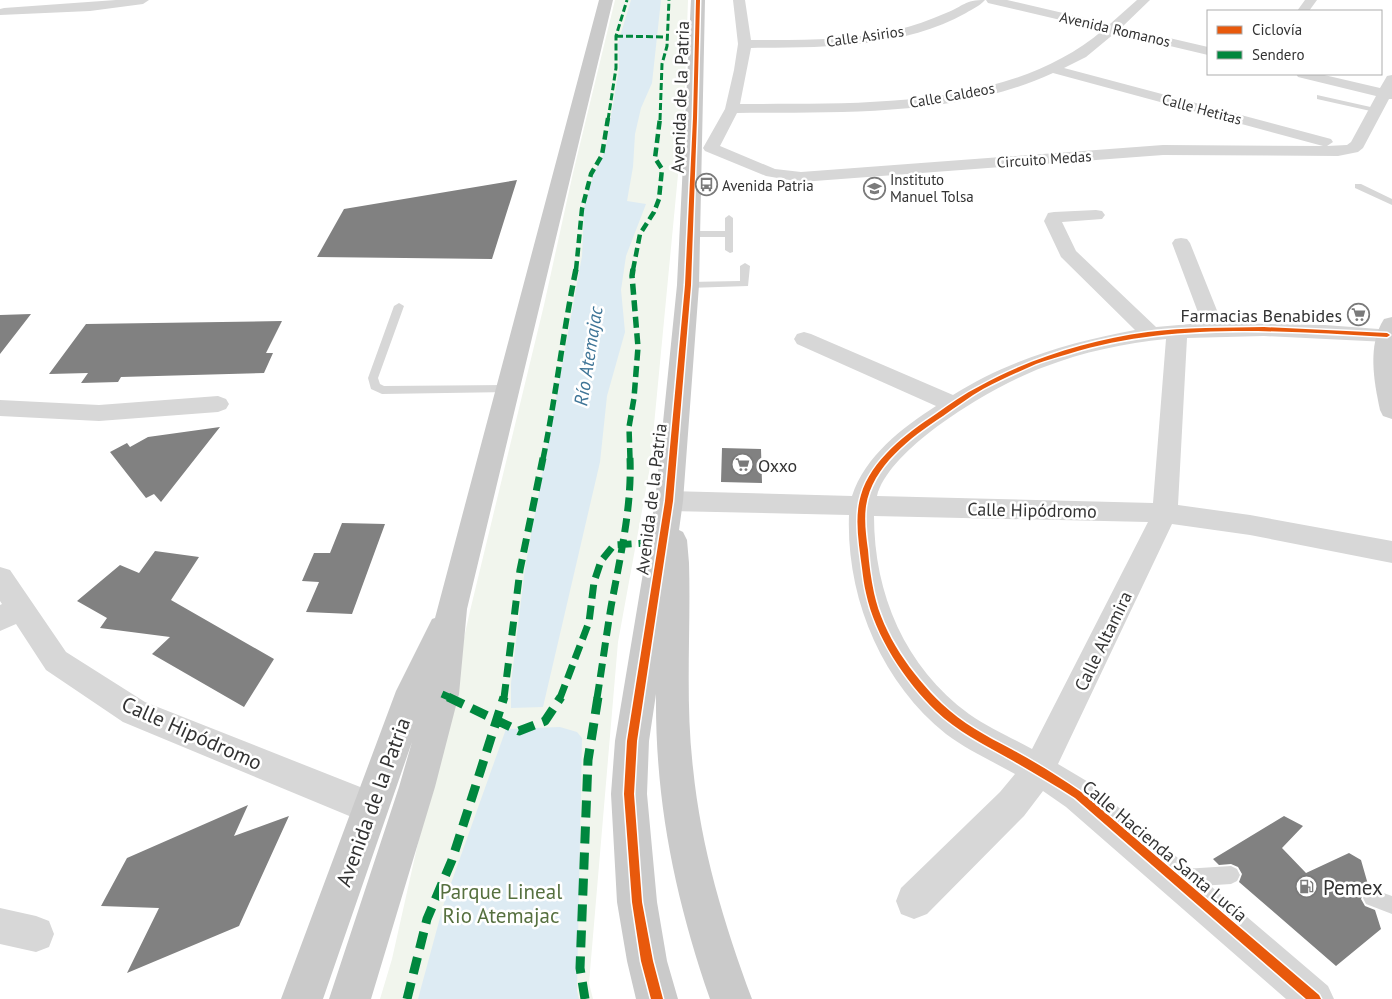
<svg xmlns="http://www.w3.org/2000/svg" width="1392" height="999" font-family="'PT Sans',sans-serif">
<rect width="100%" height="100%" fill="#fff"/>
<path fill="#f1f5ed" d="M 615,0 L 688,0 L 684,112 L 650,467 L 618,642 L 589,983 L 593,999 L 380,999 L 392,959 L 470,611 L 544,305 L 573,173 Z"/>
<path fill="#ddebf3" d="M 631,0 L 661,0 L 652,83 L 641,108 L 635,134 L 633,167 L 627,201 L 646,204 L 626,256 L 621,290 L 625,332 L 607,396 L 600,462 L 543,707 L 511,708 L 511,683 L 525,568 L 582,256 L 584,208 L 594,173 L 605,151 L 619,69 L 618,43 Z
M 560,727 L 577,732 L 582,738 L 577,991 L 579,999 L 418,999 L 444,903 L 506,729 Z"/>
<path fill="#818181" d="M 517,180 L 492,259 L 317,257 L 344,209 Z
M 31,314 L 0,354 L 0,315 Z
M 282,321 L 266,353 L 273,353 L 264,373 L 121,377 L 118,382 L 81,383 L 88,373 L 49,374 L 86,324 Z
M 220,427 L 161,502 L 154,494 L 146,498 L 110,452 L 127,443 L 130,447 L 148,437 Z
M 722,448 L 761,449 L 762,483 L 721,482 Z
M 342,523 L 385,524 L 352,614 L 306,612 L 319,582 L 302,581 L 314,553 L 330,553 Z
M 155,551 L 199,557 L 171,600 L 274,659 L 244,707 L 152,654 L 170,637 L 100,628 L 107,618 L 77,601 L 120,565 L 139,573 Z
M 248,805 L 234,836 L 289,816 L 239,926 L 127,973 L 159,908 L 101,906 L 127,858 Z
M 1284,816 L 1303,826 L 1282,848 L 1306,873 L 1349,853 L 1361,860 L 1369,888 L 1364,891 L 1361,899 L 1365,906 L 1375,910 L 1381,929 L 1336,966 L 1239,882 L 1242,874 L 1238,867 L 1231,864 L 1219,865 L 1213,859 Z"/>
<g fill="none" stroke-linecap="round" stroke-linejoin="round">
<path fill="#d7d7d7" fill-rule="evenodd" d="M 1317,95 L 1375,108 L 1379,110 L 1375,112 L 1317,99 Z
M 1355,184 L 1361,184 L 1392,199 L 1392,205 L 1355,188 Z
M 729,215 L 733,218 L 733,252 L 730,253 L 725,250 L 725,237 L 690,237 L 685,234 L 690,231 L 725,231 L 725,218 Z
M 745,263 L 750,266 L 748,286 L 688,288 L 683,285 L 688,282 L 740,281 L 740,266 Z
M 399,303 L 404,306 L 378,378 L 380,384 L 384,386 L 508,385 L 512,386 L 514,389 L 512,392 L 382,394 L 371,389 L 368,378 L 394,306 Z
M 1231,866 L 1237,869 L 1240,875 L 1237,881 L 1231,884 L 1184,887 L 1178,884 L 1175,878 L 1178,872 L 1184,869 Z
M 1372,889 L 1392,896 L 1392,914 L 1366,904 L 1363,898 L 1366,892 Z"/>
<path fill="#d7d7d7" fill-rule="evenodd" d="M 116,0 L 149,0 L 143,4 L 90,11 L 0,15 L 0,9 L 4,8 Z
M 733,0 L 745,0 L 751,40 C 799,40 849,41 896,30 C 913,26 930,20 946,13 C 964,6 964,0 985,0 C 980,6 972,9 966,13 C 902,49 822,47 751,48 L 740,104 C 858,103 1008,111 1103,30 L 988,3 L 986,0 L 1007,0 L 1110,24 L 1137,0 L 1150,0 L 1122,27 L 1208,47 L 1208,55 L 1115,33 L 1086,57 L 1064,68 L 1331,139 L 1333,142 L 1327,146 L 1347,145 L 1351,142 L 1376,96 L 1298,77 L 1296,74 L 1320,74 L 1380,88 L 1387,76 L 1392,75 L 1392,99 L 1389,99 L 1363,148 L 1358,152 L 1338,156 L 1163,155 L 801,182 L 766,176 L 705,151 L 703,148 L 725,109 L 734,70 L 738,44 ZM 1053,73 L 1323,146 L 1163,145 L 801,172 L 775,169 L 720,146 L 737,113 C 839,112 958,117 1053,73 Z
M 1305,0 L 1317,0 L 1309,11 L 1297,11 Z
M 1096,210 L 1102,211 L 1105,215 L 1102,219 L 1062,222 L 1076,251 L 1156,327 L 1202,323 L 1172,243 L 1175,239 L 1181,238 L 1187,239 L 1190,243 L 1222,323 L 1325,325 L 1392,330 L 1392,340 L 1387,342 L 1264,336 L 1187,338 L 1178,505 L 1250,515 L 1392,541 L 1392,563 L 1250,535 L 1172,524 L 1058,764 L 1090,783 L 1328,986 L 1334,999 L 1286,999 L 1066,807 L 1043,791 L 1024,816 L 927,914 L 914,919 L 901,914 L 896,901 L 901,888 L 1000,792 L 1015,774 C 992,761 967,750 946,734 C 881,682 846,597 849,515 L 669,511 L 660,508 L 656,501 L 660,494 L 669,491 L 852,496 C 865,456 902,428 936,406 L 797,344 L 794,339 L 797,334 L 804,332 L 811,334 L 953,395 C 1008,360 1071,342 1135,330 L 1061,257 L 1044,221 L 1048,213 L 1054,212 ZM 1166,339 L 1153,503 L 877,496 C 890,446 997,384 1044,367 C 1083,352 1125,343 1166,339 ZM 874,516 L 1148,522 L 1032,749 C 1012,738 989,728 969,714 C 905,667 874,594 874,516 Z
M 218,396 L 226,399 L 229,404 L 226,409 L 218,412 L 99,421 L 0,416 L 0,400 L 99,405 Z
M 0,567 L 10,570 L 66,652 L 145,702 L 383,796 L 388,808 L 383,820 L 371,825 L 123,722 L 46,670 L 16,624 L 0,631 L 0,605 L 2,604 L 0,601 Z
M 0,908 L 36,916 L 49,921 L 54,934 L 49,947 L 36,952 L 0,944 Z"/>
<path fill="#d0d0d0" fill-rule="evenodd" d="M 1392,317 L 1392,419 L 1383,416 L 1380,410 C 1374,382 1367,345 1384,319 Z"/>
<path fill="#cacaca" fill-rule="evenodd" d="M 599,0 L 613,0 L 467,609 L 459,694 L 435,787 L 371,999 L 329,999 L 399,787 L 412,742 L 323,999 L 281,999 L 396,691 L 432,619 L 435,618 Z
M 691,0 L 705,0 L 699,285 L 683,501 L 679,530 L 683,532 L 687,540 L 689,563 C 691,631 685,700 693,768 C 701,848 724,924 752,999 L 710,999 C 675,898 655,802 656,694 L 649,741 L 647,794 L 657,902 L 667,961 L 678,999 L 636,999 L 627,961 L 617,902 L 611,794 L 615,741 L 655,501 L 677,285 Z"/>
<path stroke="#00873e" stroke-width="3" stroke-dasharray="7 3" stroke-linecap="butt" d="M 616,36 L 668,37
M 608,120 L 616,68 L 616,36 L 627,0
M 660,120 L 662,64 L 667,46 L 669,0"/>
<path stroke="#00873e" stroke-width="4.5" stroke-dasharray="9 4.5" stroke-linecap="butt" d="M 576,270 L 582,209 L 591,174 L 602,155 L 608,118
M 633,270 L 640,234 L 654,212 L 659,199 L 662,169 L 655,158 L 660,118"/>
<path stroke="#00873e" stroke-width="5.5" stroke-dasharray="11 5.5" stroke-linecap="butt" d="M 543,459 C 556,396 563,332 576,269
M 630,459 L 629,427 L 634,398 L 638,347 L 632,276 L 633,269"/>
<path stroke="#00873e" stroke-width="7" stroke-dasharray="14 7" stroke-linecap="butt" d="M 442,694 L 451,698
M 504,698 L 520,570 L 543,458
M 560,698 L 589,622 L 594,582 L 601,561 L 614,545 L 661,542
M 597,698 C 602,668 606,637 611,607 C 620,557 632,508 630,458"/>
<path stroke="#00873e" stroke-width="9" stroke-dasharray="17 9" stroke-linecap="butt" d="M 448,697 L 519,731 L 545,721 L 561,697
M 407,999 L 427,919 L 452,860 L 504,697
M 585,999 L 580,968 L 588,760 L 598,697"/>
<defs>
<path id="cycleway" d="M 696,0 L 700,0 L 697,118 L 691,285 L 673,501 L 637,741 L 634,794 L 642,902 L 653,961 L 663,999 L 651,999 L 641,961 L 632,902 L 624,794 L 627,741 L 665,501 L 685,285 L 693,118 Z
M 1264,327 L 1387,333 L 1390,335 L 1387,337 C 1281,331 1171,322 1068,354 C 1058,357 1046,360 1036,364 C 1018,372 1000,380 983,389 C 969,397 956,407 943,416 C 911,437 872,466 866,506 C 864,520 866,536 868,550 C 869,564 871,579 874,593 C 883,635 912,675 942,704 C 962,723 986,736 1011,749 C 1035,762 1058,776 1081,792 L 1319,995 L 1321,999 L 1306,999 L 1075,798 C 1053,784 1031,771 1008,758 C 983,744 957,731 936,711 C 905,681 875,636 866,593 C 864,585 863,576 862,568 C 859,544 854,518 861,495 C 871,460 907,433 936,414 C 950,404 964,394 980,386 C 1031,358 1089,340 1148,332 C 1186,327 1225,328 1264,327 Z"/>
</defs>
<use href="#cycleway" stroke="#fff" stroke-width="3"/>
<use href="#cycleway" fill="#e8590c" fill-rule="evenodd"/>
</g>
<defs>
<symbol id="bus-ring" viewBox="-11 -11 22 22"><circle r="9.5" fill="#fff" stroke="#7a7a7a" stroke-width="1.5"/><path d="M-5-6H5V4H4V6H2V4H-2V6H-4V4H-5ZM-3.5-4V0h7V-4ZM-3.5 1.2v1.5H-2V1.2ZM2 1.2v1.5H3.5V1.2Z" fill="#7a7a7a"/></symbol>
<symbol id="school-ring" viewBox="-11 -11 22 22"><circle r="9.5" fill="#fff" stroke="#7a7a7a" stroke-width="1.5"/><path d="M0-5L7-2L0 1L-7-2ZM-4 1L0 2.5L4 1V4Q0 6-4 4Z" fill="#7a7a7a"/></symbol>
<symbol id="supermarket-ring" viewBox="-11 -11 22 22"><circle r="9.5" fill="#fff" stroke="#7a7a7a" stroke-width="1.5"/><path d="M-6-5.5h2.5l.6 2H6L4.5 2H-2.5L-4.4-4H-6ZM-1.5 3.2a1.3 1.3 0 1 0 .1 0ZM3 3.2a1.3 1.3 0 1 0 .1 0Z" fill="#7a7a7a"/></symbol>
<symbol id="fuel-ring" viewBox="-11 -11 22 22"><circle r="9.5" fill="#fff" stroke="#7a7a7a" stroke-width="1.5"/><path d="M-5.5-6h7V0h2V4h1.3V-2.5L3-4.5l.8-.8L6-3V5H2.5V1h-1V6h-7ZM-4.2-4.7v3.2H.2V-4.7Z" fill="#7a7a7a"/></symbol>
</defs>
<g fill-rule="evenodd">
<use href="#bus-ring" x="694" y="172" width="25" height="25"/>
<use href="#school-ring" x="862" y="176" width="25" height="25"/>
<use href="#supermarket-ring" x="1346" y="302" width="25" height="25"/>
<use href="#supermarket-ring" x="730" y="452" width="25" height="25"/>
<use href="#fuel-ring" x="1294" y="874" width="25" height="25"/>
</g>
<g text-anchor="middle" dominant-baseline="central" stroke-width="5" stroke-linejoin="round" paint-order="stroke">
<g font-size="15" fill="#333" stroke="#fff">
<text transform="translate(1115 29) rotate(13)">Avenida Romanos</text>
<text transform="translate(865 36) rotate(-8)">Calle Asirios</text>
<text transform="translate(952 95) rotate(-10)">Calle Caldeos</text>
<text transform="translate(1202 109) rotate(15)">Calle Hetitas</text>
<text transform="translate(1044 159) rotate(-4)">Circuito Medas</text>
</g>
<g font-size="15" fill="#333" stroke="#fff" text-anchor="start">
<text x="890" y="179">Instituto<tspan x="890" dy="17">Manuel Tolsa</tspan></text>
<text x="722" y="185">Avenida Patria</text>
</g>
<g font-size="18" fill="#333" stroke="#fff">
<text transform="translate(680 97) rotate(-88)">Avenida de la Patria</text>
<text transform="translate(651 499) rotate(-83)">Avenida de la Patria</text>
<text transform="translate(1032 510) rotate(1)">Calle Hipódromo</text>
<text transform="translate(1103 641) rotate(-64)">Calle Altamira</text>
<text transform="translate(1165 851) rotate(40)">Calle Hacienda Santa Lucía</text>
</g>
<g font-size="18" fill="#333" stroke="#fff" text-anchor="end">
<text x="1342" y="315">Farmacias Benabides</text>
<text x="758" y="465" text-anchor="start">Oxxo</text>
</g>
<g font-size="19" font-style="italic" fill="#3f7597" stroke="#fff">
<text transform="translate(588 356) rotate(-81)">Río Atemajac</text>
</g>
<g font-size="21" fill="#333" stroke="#fff">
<text transform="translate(192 733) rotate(24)">Calle Hipódromo</text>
<text transform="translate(373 802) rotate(-70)">Avenida de la Patria</text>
</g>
<g font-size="21" fill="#333" stroke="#fff" text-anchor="start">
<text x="1323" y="887">Pemex</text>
</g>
<g font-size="21" fill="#56703f" stroke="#fff">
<text x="501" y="891">Parque Lineal<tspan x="501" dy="24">Rio Atemajac</tspan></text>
</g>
</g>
<rect x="1207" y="10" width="175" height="65" fill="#ffffff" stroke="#adadad"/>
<rect x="1217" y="26" width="25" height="8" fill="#e8590c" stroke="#adadad"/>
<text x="1252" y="35" font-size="15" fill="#333333">Ciclovía</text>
<rect x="1217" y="51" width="25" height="8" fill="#00873e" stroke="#adadad"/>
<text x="1252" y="60" font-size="15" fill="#333333">Sendero</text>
</svg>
